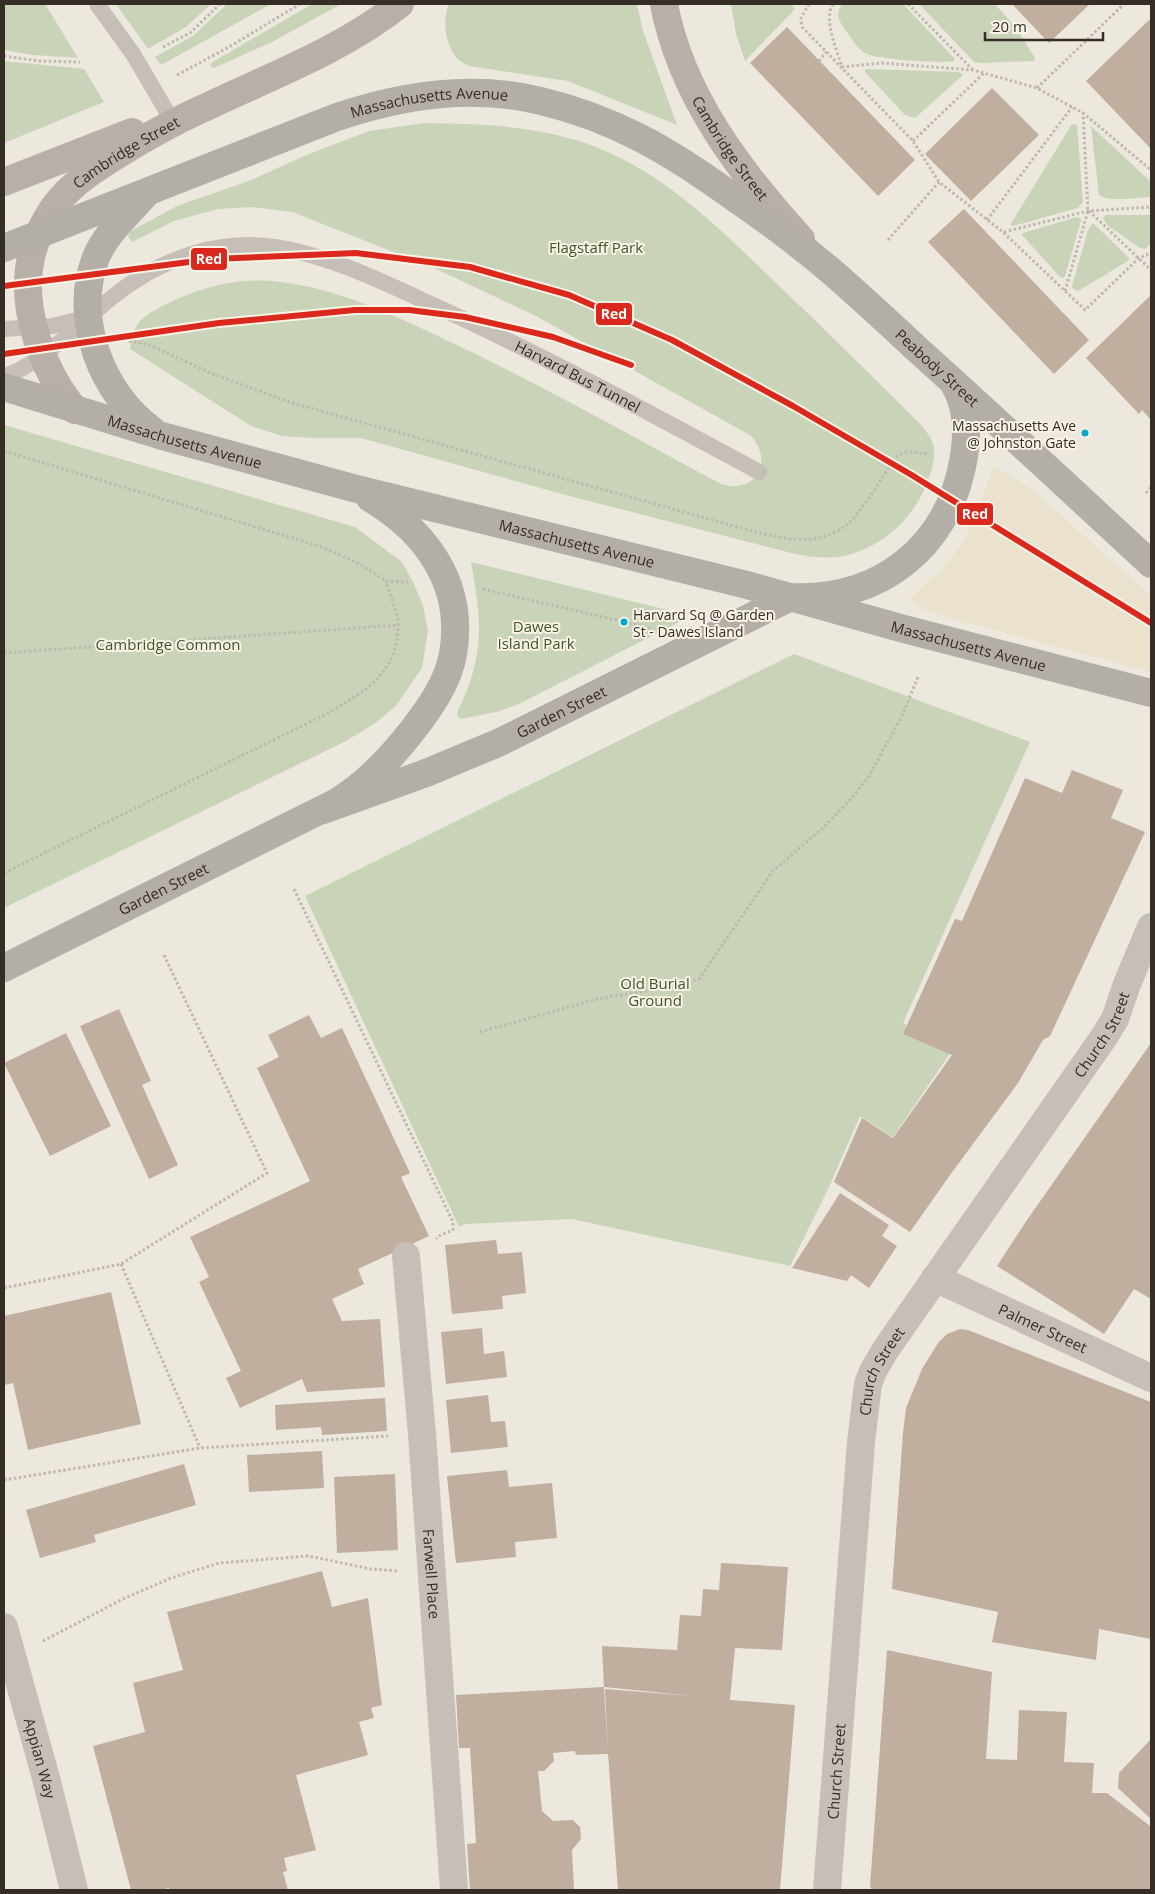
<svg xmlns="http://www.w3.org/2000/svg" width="1155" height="1894" font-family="'Open Sans',sans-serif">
<rect width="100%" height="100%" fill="#ece8de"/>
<path fill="#c9d3b8" d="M 4,4 L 45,4 L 78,58 L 33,55 L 4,50 Z
M 116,4 L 211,4 L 186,27 L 148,49 Z
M 227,4 L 271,4 L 161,65 L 155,57 L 193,36 Z
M 312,4 L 341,4 L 274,41 L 214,68 L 211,67 L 211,63 Z
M 449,4 L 637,4 L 643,31 L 677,125 L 568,81 L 469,66 C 466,64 461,62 459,60 C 445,48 442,19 449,4 Z
M 731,4 L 791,4 L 795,9 L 745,61 L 736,34 Z
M 842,4 L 903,4 L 955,59 L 954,61 C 942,64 878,59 867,54 C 857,49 852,39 846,31 C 839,21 835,15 842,4 Z
M 919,4 L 995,4 L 1017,29 L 1035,58 L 1034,61 L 982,63 L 974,62 Z
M 4,61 L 84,69 L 104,102 L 4,143 Z
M 867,69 L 959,72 L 963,75 L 915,118 L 905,115 L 865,72 L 865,70 Z
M 424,123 C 481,124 533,125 588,144 C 663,171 719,228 775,282 C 825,329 873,377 921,425 C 926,431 931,437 933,444 C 936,454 933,466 930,475 C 917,515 886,546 844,556 C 828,559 811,557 795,554 L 558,493 L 361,438 L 311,438 L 282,436 L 251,426 L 130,349 C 133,317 149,313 175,300 C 208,285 244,277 281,282 C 338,289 389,313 440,337 C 536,382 628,434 721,484 C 756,495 775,461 750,435 L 536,316 L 434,268 L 292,212 L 251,207 L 218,209 L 174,221 L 132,242 L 128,236 L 131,231 L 177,206 L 249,181 L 304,156 L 369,131 Z
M 1072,124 L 1077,125 L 1083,202 L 1078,208 L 1013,226 L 1010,225 Z
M 1091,126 L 1151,182 L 1151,197 C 1139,197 1109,203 1099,195 Z
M 1106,215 L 1151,215 L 1151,243 L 1145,249 L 1140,248 L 1107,225 L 1103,218 Z
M 1077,217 L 1081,219 L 1081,221 L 1065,276 L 1063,278 L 1060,277 L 1022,235 L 1023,233 Z
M 1093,223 L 1129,258 L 1128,261 L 1078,291 L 1073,289 L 1072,286 L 1088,230 Z
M 4,425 L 355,527 L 402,562 L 413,582 L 423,605 L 428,631 L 422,668 L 396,706 L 374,724 L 344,742 L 4,908 Z
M 471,562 L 680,613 L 684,617 L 681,621 L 519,704 L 496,712 L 461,719 L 457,716 L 457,713 C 485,656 482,622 471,562 Z
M 794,654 L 1030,742 L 903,1023 L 953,1049 L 893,1137 L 860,1116 L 829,1187 L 790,1266 L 572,1219 L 465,1224 L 459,1227 L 305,896 Z"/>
<path fill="#ebe2cd" d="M 993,466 L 1032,489 L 1151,596 L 1151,672 L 943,616 L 923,610 L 909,599 L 943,569 L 964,541 L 975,520 Z"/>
<path fill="#c0ae9f" d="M 1012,4 L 1090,4 L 1049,43 Z
M 1149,20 L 1151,22 L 1151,149 L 1086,81 Z
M 787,27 L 915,160 L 878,196 L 750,63 Z
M 992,88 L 1039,135 L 971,201 L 925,154 Z
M 964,209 L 1089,340 L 1054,374 L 928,242 Z
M 1151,295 L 1151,420 L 1142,410 L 1139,414 L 1086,358 Z
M 1072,770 L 1123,790 L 1111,818 L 1145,832 L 1050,1036 L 1043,1040 L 1018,1083 L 950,1175 L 910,1232 L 834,1182 L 862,1118 L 893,1138 L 952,1055 L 903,1034 L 955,919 L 962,921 L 1025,778 L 1062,793 Z
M 119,1009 L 151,1081 L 142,1085 L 178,1165 L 149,1179 L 80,1026 Z
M 309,1015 L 321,1038 L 342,1028 L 410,1173 L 401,1177 L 429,1236 L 358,1269 L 364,1284 L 332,1299 L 342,1321 L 380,1319 L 385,1387 L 307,1392 L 302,1379 L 240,1408 L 226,1378 L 241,1371 L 199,1282 L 209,1277 L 190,1237 L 310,1181 L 257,1068 L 279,1057 L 268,1035 Z
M 66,1033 L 111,1126 L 50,1156 L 4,1063 Z
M 1151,1043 L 1151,1299 L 1134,1289 L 1104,1334 L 997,1266 L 1027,1220 Z
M 840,1193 L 889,1225 L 882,1236 L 897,1246 L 869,1288 L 851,1275 L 847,1281 L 792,1268 Z
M 496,1240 L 498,1254 L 522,1252 L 526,1293 L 502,1296 L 503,1309 L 452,1314 L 445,1245 Z
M 111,1292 L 141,1424 L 28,1450 L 13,1383 L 4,1385 L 4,1316 Z
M 482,1328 L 484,1354 L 504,1351 L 507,1377 L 446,1384 L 441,1332 Z
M 960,1329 L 968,1330 L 1151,1402 L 1151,1639 L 1099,1629 L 1096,1660 L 992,1642 L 998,1612 L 892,1589 L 903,1433 L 906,1408 L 922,1369 L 938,1343 L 947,1334 Z
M 488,1395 L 491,1422 L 505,1421 L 508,1447 L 451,1453 L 446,1400 Z
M 385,1398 L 387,1431 L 322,1435 L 321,1427 L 276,1430 L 275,1405 Z
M 322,1451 L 324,1488 L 249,1492 L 247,1455 Z
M 184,1464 L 196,1505 L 94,1535 L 96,1542 L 40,1558 L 26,1510 Z
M 507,1470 L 509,1487 L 552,1483 L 557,1538 L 515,1542 L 516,1557 L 456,1563 L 447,1476 Z
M 395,1474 L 398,1550 L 337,1553 L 334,1477 Z
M 721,1563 L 788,1567 L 782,1650 L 735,1648 L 730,1700 L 795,1705 L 780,1890 L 618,1890 L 608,1754 L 605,1689 L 692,1696 L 604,1687 L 602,1646 L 677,1650 L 680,1615 L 701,1616 L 703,1589 L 719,1590 Z
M 322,1571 L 332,1607 L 368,1598 L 382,1705 L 371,1708 L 374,1718 L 359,1722 L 368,1755 L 296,1775 L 316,1850 L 284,1858 L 287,1871 L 283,1872 L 288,1890 L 169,1890 L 169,1888 L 160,1890 L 131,1890 L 93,1746 L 145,1732 L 133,1683 L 183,1670 L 167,1612 Z
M 887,1650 L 992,1672 L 986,1759 L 1017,1760 L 1019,1710 L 1067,1712 L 1064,1762 L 1094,1763 L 1092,1793 L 1107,1793 L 1150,1826 L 1151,1824 L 1151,1890 L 873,1890 L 870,1887 Z
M 604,1687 L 608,1754 L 576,1755 L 575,1751 L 553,1753 L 554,1761 L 544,1771 L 538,1771 L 542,1811 L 553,1821 L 573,1820 L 580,1827 L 581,1839 L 572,1850 L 574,1890 L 470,1890 L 467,1844 L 476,1843 L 470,1748 L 459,1748 L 456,1695 Z
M 1151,1739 L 1151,1819 L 1118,1788 L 1119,1773 Z"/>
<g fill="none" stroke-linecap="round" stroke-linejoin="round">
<path stroke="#beb8b0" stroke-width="3" stroke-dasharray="2.5 2.5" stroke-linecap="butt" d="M 809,4 L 801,18 L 802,27 L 913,141 L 939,182 L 1003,232 L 1085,310 L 1139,258 L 1151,253
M 833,4 C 823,20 837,50 842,67 L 881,63 L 973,70 L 1037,88 L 1083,113 L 1151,170
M 908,4 L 972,69
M 163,47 L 190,33 L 220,4
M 4,56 L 39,61 L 80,62
M 819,61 L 826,52
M 177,75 L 229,47 L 300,4
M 1037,88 L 1124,4
M 913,141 L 984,73
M 1089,211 L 1151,270
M 987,220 L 1072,107
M 1004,232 L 1088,211 L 1151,207
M 888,240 L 939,182
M 1065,291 L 1088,211 L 1083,113
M 129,341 L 147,344 L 213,374 L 289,402 L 759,533 C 770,535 782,538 793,539 C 810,541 830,537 844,527 C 859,517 883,476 894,459 C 907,447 914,454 930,454
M 4,451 L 322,547 L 358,563 L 386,581 L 408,582
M 1146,493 L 1151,487
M 483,589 L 650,628
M 4,653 L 399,625
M 4,873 L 326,714 C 364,692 397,675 398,626 C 399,614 389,593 386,581
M 294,889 L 453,1222 L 453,1230 L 439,1236 L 436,1239
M 480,1032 L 597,999 L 676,986 L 699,979 L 772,872 L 825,826 L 851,799 L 869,776 L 902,716 L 918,677
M 121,1264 L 200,1448
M 4,1288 L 121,1264 L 267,1173 L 163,953
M 4,1480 L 200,1448 L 388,1436
M 43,1641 L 121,1600 L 171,1578 L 219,1563 L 308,1556 L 371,1569 L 398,1571"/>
<g stroke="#c5bfb7" stroke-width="16">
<path d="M 97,4 L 133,54 L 170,117"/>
<path d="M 4,329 L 52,326 L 85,318"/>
<path id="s1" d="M 4,376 C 35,368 84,321 110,299 C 134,279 165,262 195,253 C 220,246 249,243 275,247 C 333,256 389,285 442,309 C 550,359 654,415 759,472"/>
</g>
<g stroke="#c5bfb7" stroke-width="28">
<path id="s2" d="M 406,1256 L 422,1434 L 454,1890"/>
<path id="s3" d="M 935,1278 L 1151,1378"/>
<path id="s4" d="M 4,1627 L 46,1778 L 74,1890"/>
<path id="s5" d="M 827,1890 L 861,1442 L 868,1384 L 873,1371 L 886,1349 L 1104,1037 L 1115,1019 L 1127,984 L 1151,927"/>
</g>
<g stroke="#b6b0a8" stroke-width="28">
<path id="s6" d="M 664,4 C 681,95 740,172 801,239"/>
<path d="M 4,182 L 132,132"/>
<path id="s7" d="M 75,410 C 51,381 37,348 30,311 C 24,272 31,240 54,207 C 72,182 101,165 127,149 C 152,134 177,120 204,108 C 271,76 342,50 400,4"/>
</g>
<g stroke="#b3aea7" stroke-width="28">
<path d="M 144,196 C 127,215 104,235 95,260 C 73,319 102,394 152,430"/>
<path id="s8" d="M 4,248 L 337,117 C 402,95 473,84 541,101 C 615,119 668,150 729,194 C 764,218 799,244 831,271 C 861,297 890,324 919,351 C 997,421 1074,493 1151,564"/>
<path id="s9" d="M 4,387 L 162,436 L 353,488 L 747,585 L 904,629 L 1151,693"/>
<path id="s10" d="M 323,810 L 426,773 L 498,743 L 791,597 C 879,601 947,548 963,462 C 968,435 968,407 954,384"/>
<path id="s11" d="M 4,968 L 335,803 C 366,785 390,759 412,731 C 429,709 448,683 453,654 C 465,585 427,532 370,498"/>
</g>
<defs>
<path id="metro-1" d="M 4,286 L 212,259 L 356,253 L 470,267 L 569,295 L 672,340 L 793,406 L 910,474 L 1151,623
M 4,354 L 219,323 L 355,310 L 409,310 L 465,317 L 553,337 L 631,365"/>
</defs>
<use href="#metro-1" stroke="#f9f3e5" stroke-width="10"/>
<use href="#metro-1" stroke="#da291c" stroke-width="6"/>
</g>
<g fill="#00a9ce" stroke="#f9f3e5" stroke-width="2">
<circle cx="1085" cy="433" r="4.5"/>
<circle cx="624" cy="622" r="4.5"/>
</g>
<g text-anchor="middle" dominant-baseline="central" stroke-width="4" stroke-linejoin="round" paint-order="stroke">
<g font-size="14" fill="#352d26" stroke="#f9f3e5" text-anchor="end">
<text x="1076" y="425">Massachusetts Ave<tspan x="1076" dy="17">@ Johnston Gate</tspan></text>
<text x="633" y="614" text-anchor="start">Harvard Sq @ Garden<tspan x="633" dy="17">St - Dawes Island</tspan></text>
</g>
<g font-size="15" fill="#352d26" stroke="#f9f3e5">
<text stroke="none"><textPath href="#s8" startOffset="452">Massachusetts Avenue</textPath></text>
<text stroke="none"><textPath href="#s6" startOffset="160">Cambridge Street</textPath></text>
<text stroke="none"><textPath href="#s7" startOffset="311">Cambridge Street</textPath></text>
<text stroke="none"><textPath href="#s8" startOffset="1048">Peabody Street</textPath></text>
<text stroke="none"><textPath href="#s1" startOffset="640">Harvard Bus Tunnel</textPath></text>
<text stroke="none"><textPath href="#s9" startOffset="189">Massachusetts Avenue</textPath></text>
<text stroke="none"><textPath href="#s9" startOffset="594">Massachusetts Avenue</textPath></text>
<text stroke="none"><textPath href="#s9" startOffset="999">Massachusetts Avenue</textPath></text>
<text stroke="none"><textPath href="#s10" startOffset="258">Garden Street</textPath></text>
<text stroke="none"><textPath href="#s11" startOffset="178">Garden Street</textPath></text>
<text stroke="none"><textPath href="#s5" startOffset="929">Church Street</textPath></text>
<text stroke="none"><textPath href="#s3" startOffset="119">Palmer Street</textPath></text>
<text stroke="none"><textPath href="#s5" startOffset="524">Church Street</textPath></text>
<text stroke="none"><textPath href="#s2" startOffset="319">Farwell Place</textPath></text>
<text stroke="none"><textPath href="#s4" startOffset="136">Appian Way</textPath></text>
<text stroke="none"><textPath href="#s5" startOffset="119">Church Street</textPath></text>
</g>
<g font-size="15" fill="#3e5429" stroke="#f9f3e5">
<text x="596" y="247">Flagstaff Park</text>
<text x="536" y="626">Dawes<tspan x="536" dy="17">Island Park</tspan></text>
<text x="168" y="644">Cambridge Common</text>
<text x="655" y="983">Old Burial<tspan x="655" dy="17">Ground</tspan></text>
</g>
</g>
<g stroke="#f9f3e5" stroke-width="2">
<rect x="190" y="247" width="38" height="24" rx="5" fill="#da291c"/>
<rect x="595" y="302" width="38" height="24" rx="5" fill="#da291c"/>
<rect x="956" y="502" width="38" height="24" rx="5" fill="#da291c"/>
</g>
<g font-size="14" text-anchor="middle" font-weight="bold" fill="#fff">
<text x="209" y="264">Red</text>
<text x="614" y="319">Red</text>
<text x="975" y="519">Red</text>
</g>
<rect width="1155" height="1894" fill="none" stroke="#352d26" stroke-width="10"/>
<path d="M985 32v8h118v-8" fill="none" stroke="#352d26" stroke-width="2.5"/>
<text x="992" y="32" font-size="15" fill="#352d26" stroke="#f9f3e5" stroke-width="4" paint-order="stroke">20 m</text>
</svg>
